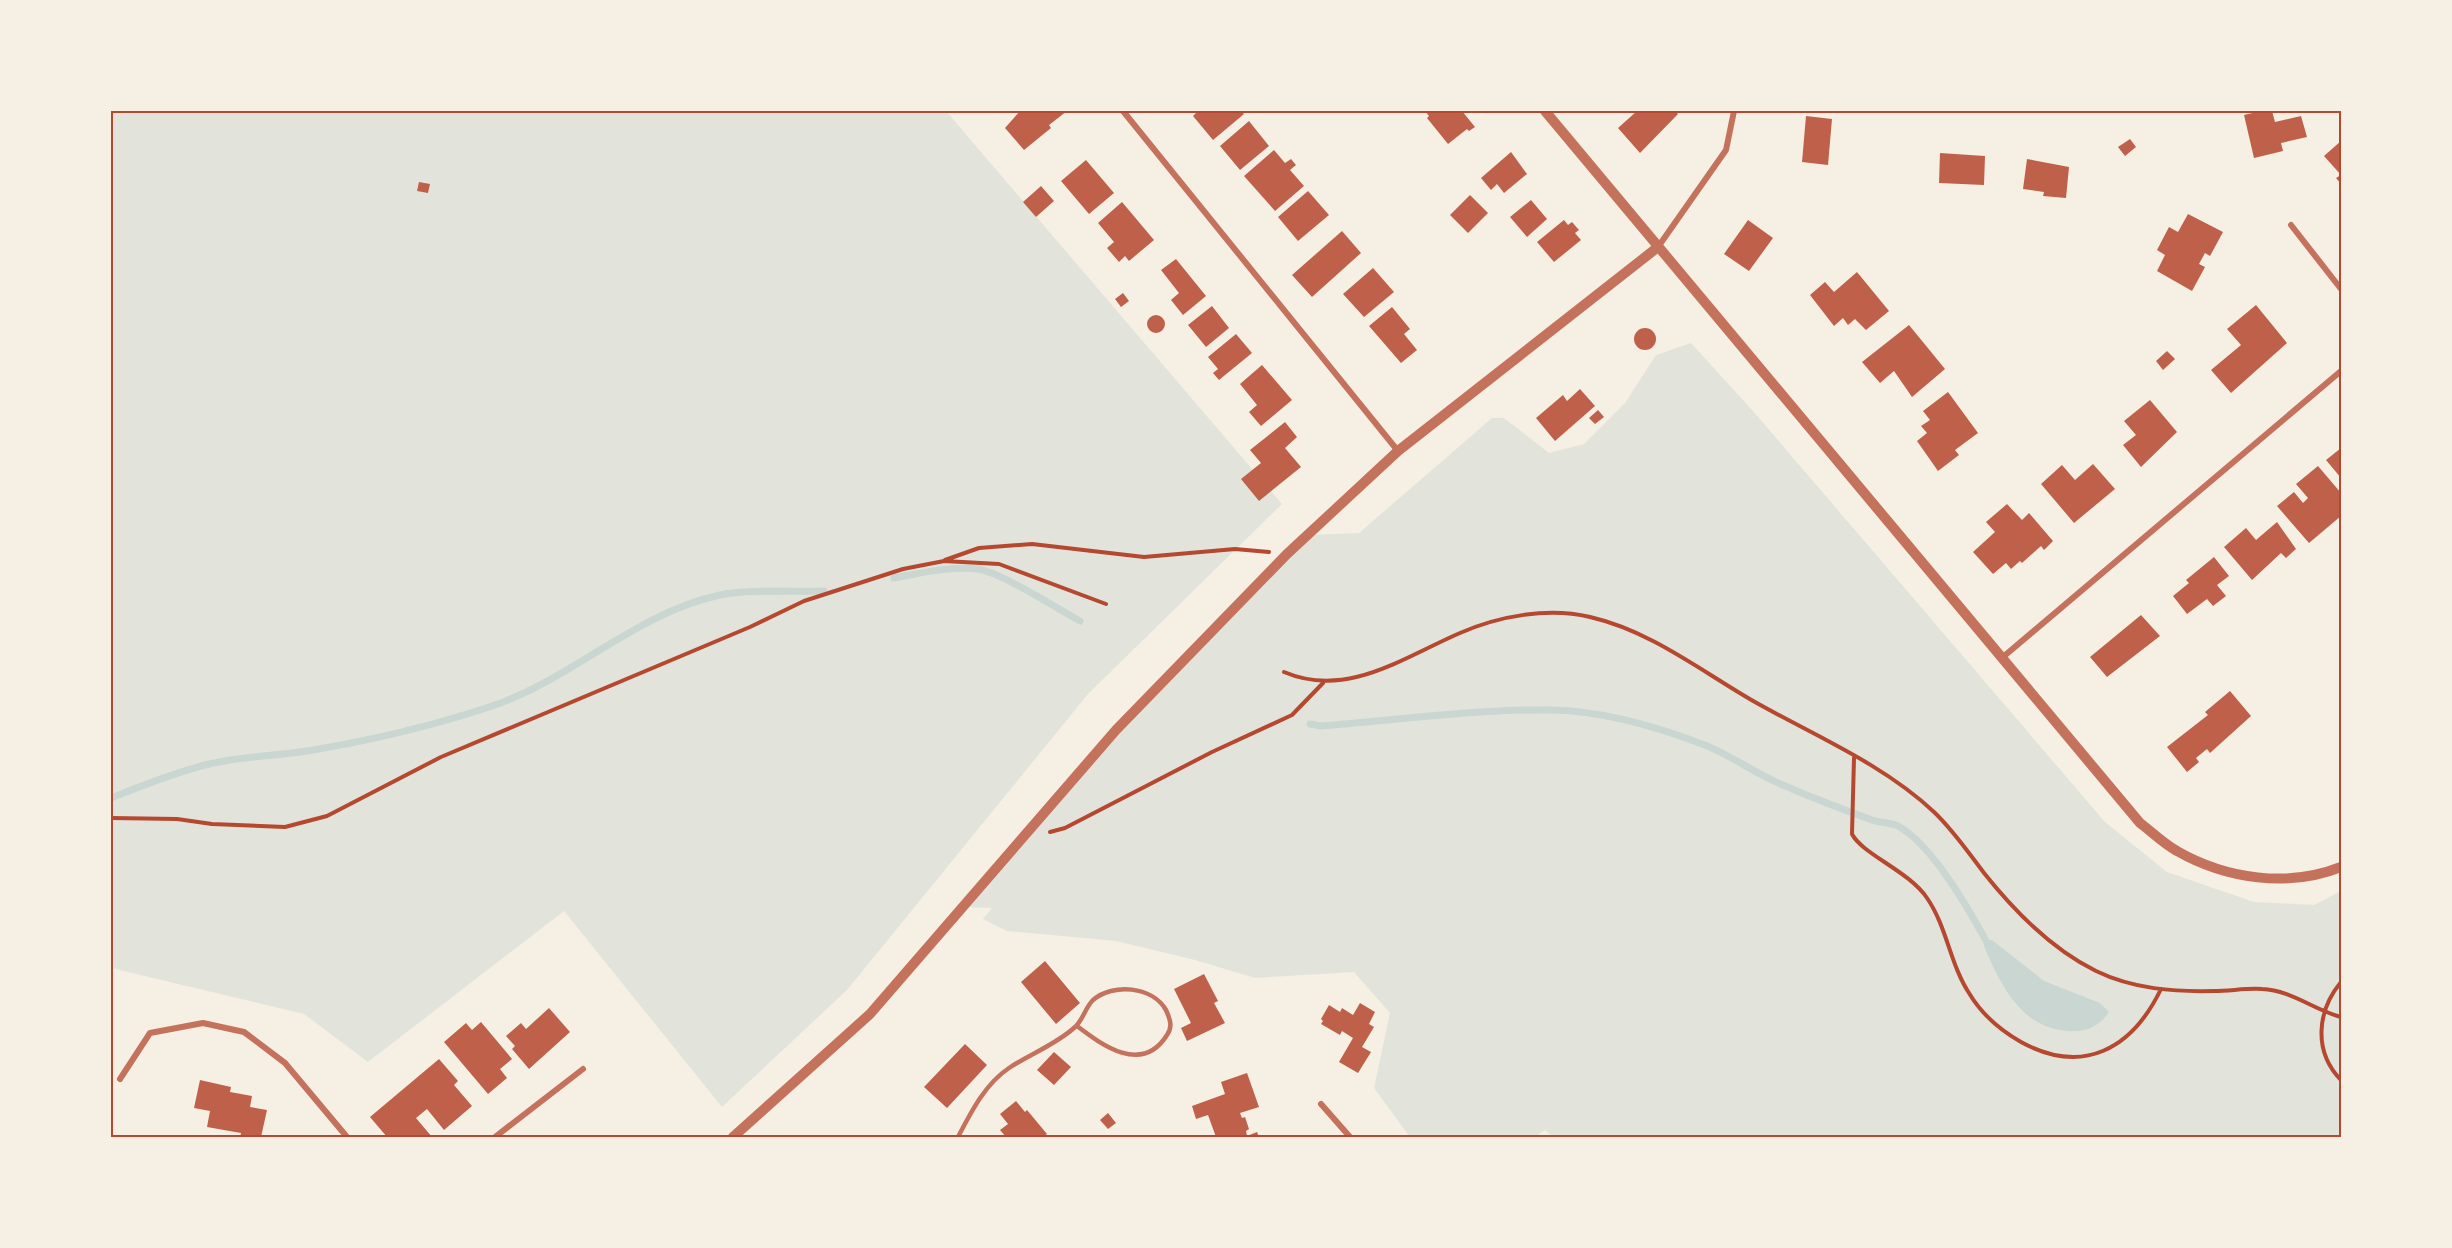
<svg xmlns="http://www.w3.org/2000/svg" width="2452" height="1248" font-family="'Nunito Sans',sans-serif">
<rect width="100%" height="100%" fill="#f6efe4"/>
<path fill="#e2e4dc" d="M 111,111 L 946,111 L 1282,504 L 1088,694 L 847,990 L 722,1107 L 564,911 L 368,1062 L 304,1014 L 111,968 Z
M 1691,343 L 1753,411 L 2105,822 L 2167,872 L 2254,902 L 2314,905 L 2341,891 L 2341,1137 L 1553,1137 L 1545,1130 L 1535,1137 L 1410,1137 L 1374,1088 L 1390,1013 L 1354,972 L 1255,978 L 1195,960 L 1116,941 L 1007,931 L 983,919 L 992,908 L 963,907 L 1116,730 L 1309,535 L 1359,533 L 1492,418 L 1504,418 L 1549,453 L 1584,444 L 1625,403 L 1656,355 Z"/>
<path fill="#c9d6d2" d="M 1986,940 L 1992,940 L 2044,981 L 2100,1003 L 2109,1012 C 2102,1023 2091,1030 2078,1031 C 2025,1034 2002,989 1984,946 Z"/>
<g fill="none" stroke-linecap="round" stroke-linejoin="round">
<path stroke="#c9d6d2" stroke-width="7" d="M 894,578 C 920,573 950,566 977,569 C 999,571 1058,609 1080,621
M 1310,724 L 1321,726 C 1397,720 1475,709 1552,710 C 1602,711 1655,726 1702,744 C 1730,754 1755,774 1783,785 C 1812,798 1842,809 1872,820 C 1880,823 1890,822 1898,826 C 1933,845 1971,913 1990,948
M 111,798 C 143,785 176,772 209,764 C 243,756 279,756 313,750 C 372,740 432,726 489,707 C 570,681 635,613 720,595 C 747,589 795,592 824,591"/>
</g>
<path fill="#bf614a" d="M 1020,111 L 1067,111 L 1049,125 L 1051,128 L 1024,150 L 1005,128 Z
M 1198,111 L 1241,111 L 1244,114 L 1213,140 L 1193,116 Z
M 1425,111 L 1462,111 L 1475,127 L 1469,131 L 1467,129 L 1448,144 L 1427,118 L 1429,116 Z
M 1637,111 L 1675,111 L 1678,114 L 1640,153 L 1618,128 Z
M 2261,111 L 2272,111 L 2275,122 L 2301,116 L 2307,137 L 2281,143 L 2283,151 L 2254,158 L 2244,115 Z
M 1806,116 L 1832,119 L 1828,165 L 1802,162 Z
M 1249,121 L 1269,146 L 1240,170 L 1220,146 Z
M 2130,139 L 2136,147 L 2125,156 L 2118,147 Z
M 2341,141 L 2341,184 L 2336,178 L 2341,175 L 2324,156 Z
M 1274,150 L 1285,163 L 1291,159 L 1296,165 L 1290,170 L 1304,186 L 1275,211 L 1244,176 Z
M 1511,152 L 1527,174 L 1504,193 L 1497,184 L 1491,190 L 1481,178 Z
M 1940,153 L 1985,156 L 1984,185 L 1939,183 Z
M 2027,159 L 2069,167 L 2066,198 L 2043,196 L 2044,192 L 2023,189 Z
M 1086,160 L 1114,193 L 1089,214 L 1061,181 Z
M 419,182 L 430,184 L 428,193 L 417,191 Z
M 1041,186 L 1054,201 L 1036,217 L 1023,202 Z
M 1308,191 L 1329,215 L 1298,241 L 1278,217 Z
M 1470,195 L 1488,213 L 1468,233 L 1450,215 Z
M 1531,200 L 1547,219 L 1527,237 L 1510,217 Z
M 1122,202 L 1154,240 L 1129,261 L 1125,256 L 1119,262 L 1107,248 L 1114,242 L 1098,223 Z
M 2188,214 L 2223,232 L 2210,256 L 2205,253 L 2199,264 L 2205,267 L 2192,291 L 2157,271 L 2165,255 L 2157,250 L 2169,227 L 2178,232 Z
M 1564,220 L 1568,225 L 1572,222 L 1579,230 L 1575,233 L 1581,240 L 1554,262 L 1537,242 Z
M 1748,220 L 1773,238 L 1749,271 L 1724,254 Z
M 1342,231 L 1361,253 L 1312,297 L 1292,275 Z
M 1176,259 L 1206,296 L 1183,315 L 1171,300 L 1179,293 L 1161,270 Z
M 1373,268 L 1394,292 L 1364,317 L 1343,294 Z
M 1857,272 L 1889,311 L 1866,330 L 1855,319 L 1848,325 L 1843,318 L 1834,326 L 1810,295 L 1825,282 L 1834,292 Z
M 1123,293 L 1129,301 L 1121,307 L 1115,299 Z
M 2256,305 L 2287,343 L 2231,393 L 2211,370 L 2241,345 L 2227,329 Z
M 1212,306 L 1229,328 L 1206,347 L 1188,325 Z
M 1392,307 L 1410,329 L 1404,334 L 1417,350 L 1401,363 L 1369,326 Z
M1147 324a9 9 0 1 1 18 0a9 9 0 1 1-18 0Z
M 1909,325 L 1945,369 L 1912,397 L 1894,371 L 1880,383 L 1862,362 Z
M1634 339a11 11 0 1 1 22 0a11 11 0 1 1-22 0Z
M 1236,334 L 1252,353 L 1219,380 L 1213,373 L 1218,369 L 1208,357 Z
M 2167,351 L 2175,359 L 2163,370 L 2156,361 Z
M 1262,365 L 1292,400 L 1261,426 L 1249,412 L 1257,405 L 1240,384 Z
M 1580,389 L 1595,406 L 1555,441 L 1536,418 L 1563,395 L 1567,401 Z
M 1948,392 L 1978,433 L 1955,450 L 1959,455 L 1938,471 L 1917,441 L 1927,433 L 1921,426 L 1930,420 L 1923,411 Z
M 2150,400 L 2177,432 L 2141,467 L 2123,445 L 2136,435 L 2124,421 Z
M 1598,410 L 1604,417 L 1595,424 L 1589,418 Z
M 1285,422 L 1297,437 L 1285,448 L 1301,467 L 1259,501 L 1241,479 L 1261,463 L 1250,450 Z
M 2341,448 L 2341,478 L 2326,460 Z
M 2093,464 L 2115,489 L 2074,523 L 2041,484 L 2062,465 L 2075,480 Z
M 2318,466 L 2341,493 L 2341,516 L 2309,543 L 2277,506 L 2294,492 L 2303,503 L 2308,498 L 2296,484 Z
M 2007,504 L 2022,520 L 2029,513 L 2053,541 L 2044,550 L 2041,546 L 2022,563 L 2020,561 L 2011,569 L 2006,563 L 1993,574 L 1973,552 L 1995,532 L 1986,522 Z
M 2277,522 L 2296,549 L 2286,558 L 2281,553 L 2252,580 L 2224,547 L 2246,528 L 2256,540 Z
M 2214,557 L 2229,576 L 2217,585 L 2226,596 L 2213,606 L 2207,599 L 2187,614 L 2173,596 L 2189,583 L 2186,580 Z
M 2141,615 L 2160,636 L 2107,677 L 2090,657 Z
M 2230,691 L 2251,716 L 2210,753 L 2207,749 L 2196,758 L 2199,762 L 2187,772 L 2167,747 L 2208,715 L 2205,712 Z
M 1045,961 L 1080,1003 L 1056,1024 L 1021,982 Z
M 1204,974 L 1218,1001 L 1214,1003 L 1225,1023 L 1187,1041 L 1181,1028 L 1191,1023 L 1174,989 Z
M 1360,1003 L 1375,1012 L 1369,1024 L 1374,1027 L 1362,1047 L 1371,1052 L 1358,1073 L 1339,1062 L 1353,1038 L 1342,1031 L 1340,1035 L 1321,1024 L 1323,1021 L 1321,1019 L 1329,1005 L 1340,1012 L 1342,1008 L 1353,1015 Z
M 549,1008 L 570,1032 L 529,1069 L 512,1049 L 515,1046 L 506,1036 L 521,1023 L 526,1029 Z
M 481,1022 L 512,1059 L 500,1069 L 507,1078 L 488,1094 L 444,1042 L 466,1023 L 472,1030 Z
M 965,1044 L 987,1065 L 947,1108 L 924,1087 Z
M 1054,1052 L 1071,1067 L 1054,1085 L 1037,1070 Z
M 439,1059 L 458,1081 L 454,1085 L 472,1106 L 444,1130 L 427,1109 L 416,1118 L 432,1137 L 395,1135 L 387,1137 L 370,1117 Z
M 1247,1073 L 1259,1107 L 1240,1113 L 1242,1118 L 1245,1117 L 1249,1129 L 1246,1131 L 1247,1136 L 1257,1132 L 1259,1137 L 1216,1137 L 1208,1115 L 1196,1119 L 1192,1106 L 1225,1094 L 1221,1082 Z
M 200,1080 L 231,1087 L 230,1092 L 252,1096 L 250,1107 L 267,1110 L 261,1137 L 240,1137 L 241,1133 L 207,1127 L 210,1111 L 194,1108 Z
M 1016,1101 L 1025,1112 L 1027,1110 L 1047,1134 L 1043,1137 L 1006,1137 L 1000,1130 L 1008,1124 L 1000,1114 Z
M 1108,1113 L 1116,1123 L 1108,1129 L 1100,1120 Z"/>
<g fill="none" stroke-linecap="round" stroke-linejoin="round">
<path stroke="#b5482f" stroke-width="4" d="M 945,560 L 979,548 L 1032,544 L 1144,557 L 1235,549 L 1269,552
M 1284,672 C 1347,699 1404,657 1460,633 C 1499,616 1548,607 1590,617 C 1651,631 1701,671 1755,702 C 1815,736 1883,764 1934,812 C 1953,830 1968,852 1984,873 C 2015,912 2051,949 2096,971 C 2133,989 2174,992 2214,991 C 2230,991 2246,988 2262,989 C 2291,990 2314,1010 2341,1017
M 1854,758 L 1852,834 C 1862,854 1909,871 1927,898 C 1947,927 1950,964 1969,993 C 1982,1015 2000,1030 2021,1042 C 2083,1076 2132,1049 2161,989
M 111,818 L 177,819 L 212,824 L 285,827 L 327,816 L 441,757 L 750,627 L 804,601 L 903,569 L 944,561 L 999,564 L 1106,604
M 1050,832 L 1065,828 L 1212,752 L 1292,715 L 1323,683
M 2341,982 C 2317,1011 2313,1051 2341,1080"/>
<path stroke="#c5725c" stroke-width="4.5" d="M 958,1137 C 971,1112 985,1084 1009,1068 C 1030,1054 1057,1044 1075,1027 C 1083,1020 1085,1008 1093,1000 C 1113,983 1152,986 1166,1010 C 1170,1019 1173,1027 1167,1035 C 1142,1075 1102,1045 1077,1026"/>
<path stroke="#c5725c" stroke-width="6" d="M 1123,111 L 1398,451
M 2291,225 L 2341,289
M 1658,247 L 1726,150 L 1734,111
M 2003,657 L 2341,371
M 120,1079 L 150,1033 L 203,1023 L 244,1032 L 285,1063 L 347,1137
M 1321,1104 L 1350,1137
M 495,1137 L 583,1069"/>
<path stroke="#c5725c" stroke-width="10" d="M 1545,111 L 2140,823 C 2152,832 2164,844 2177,851 C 2226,879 2288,888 2341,867
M 733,1137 L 870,1014 L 1116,730 L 1287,554 L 1398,451 L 1658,247"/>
</g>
<rect width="2452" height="1248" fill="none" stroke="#f6efe4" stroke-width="225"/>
<rect x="112" y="112" width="2228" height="1024" fill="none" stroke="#b5482f" stroke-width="2"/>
</svg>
